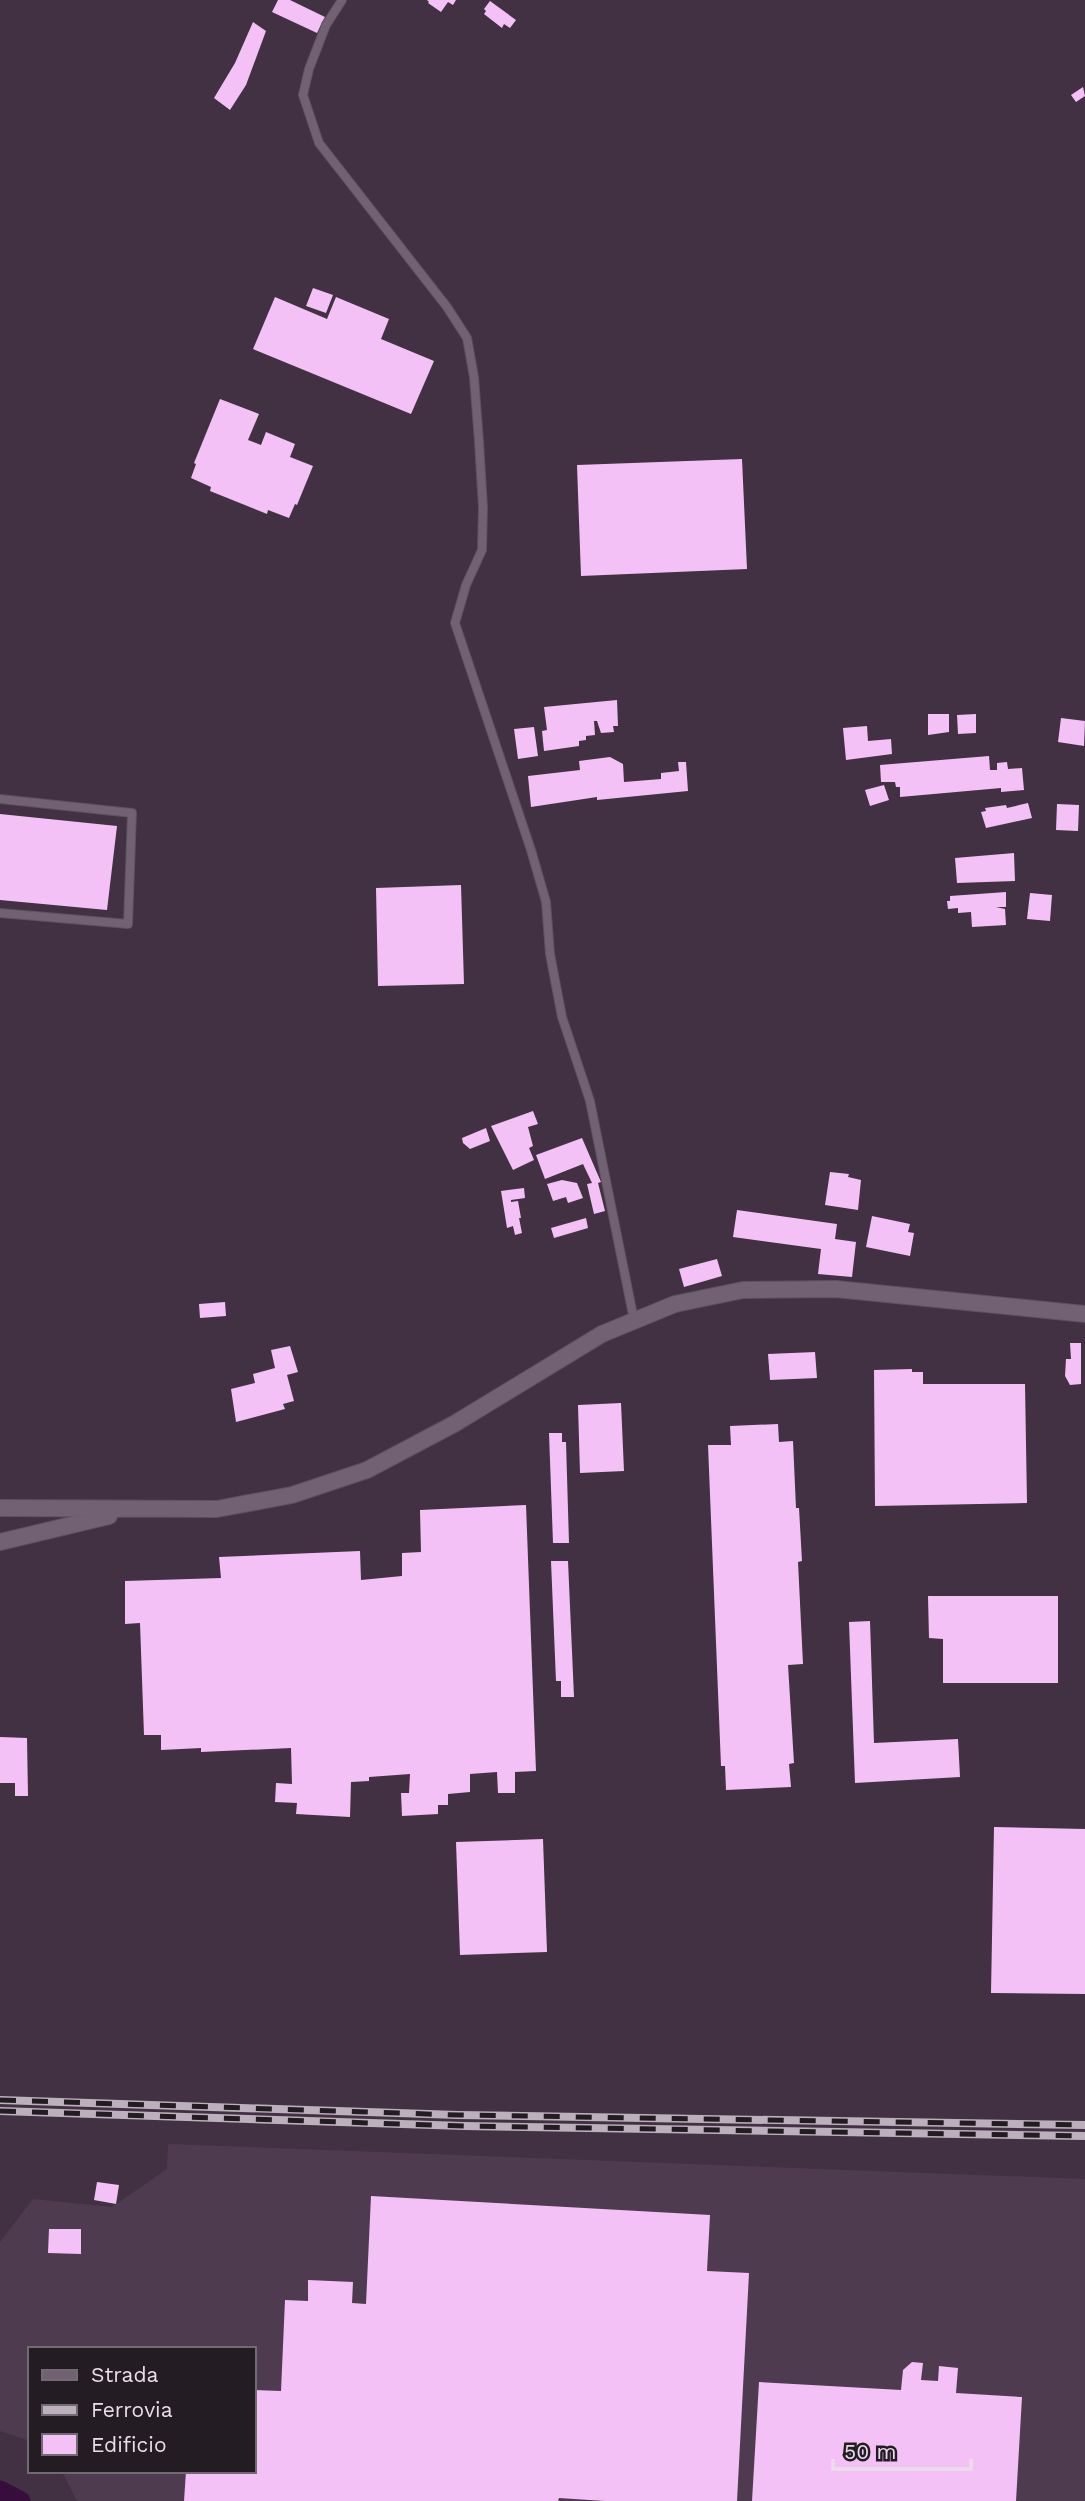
<svg xmlns="http://www.w3.org/2000/svg" width="1085" height="2501" font-family="'Work Sans',sans-serif">
<rect width="100%" height="100%" fill="#413142"/>
<path fill="#4f3b50" d="M 168,2144 L 1085,2179 L 1085,2501 L 77,2501 L 65,2477 L 60,2471 L 254,2471 L 254,2349 L 30,2349 L 30,2441 L 0,2431 L 0,2242 L 33,2199 L 112,2207 L 167,2169 Z"/>
<g fill="none" stroke-linecap="round" stroke-linejoin="round">
<path stroke="#370e3b" stroke-width="19" d="M 0,2490 L 21,2501"/>
</g>
<path fill="#f4c1f7" d="M 278,0 L 290,0 L 325,17 L 317,33 L 272,12 Z
M 427,0 L 456,0 L 453,5 L 448,2 L 441,12 L 428,3 L 429,2 Z
M 490,1 L 516,20 L 510,28 L 504,24 L 502,28 L 484,14 L 486,11 L 484,9 Z
M 253,22 L 266,31 L 246,85 L 230,110 L 214,98 L 235,63 Z
M 1083,87 L 1085,96 L 1076,102 L 1071,95 Z
M 313,288 L 333,295 L 326,313 L 306,306 Z
M 275,297 L 327,319 L 336,297 L 389,319 L 381,339 L 434,361 L 411,414 L 253,349 Z
M 220,399 L 259,414 L 248,440 L 261,445 L 266,432 L 295,444 L 290,457 L 313,466 L 297,505 L 295,504 L 289,518 L 268,510 L 267,514 L 210,491 L 211,487 L 191,478 L 196,464 L 194,463 Z
M 742,459 L 747,569 L 581,576 L 577,465 Z
M 617,700 L 618,726 L 613,726 L 614,732 L 601,733 L 597,721 L 594,721 L 595,735 L 586,736 L 586,740 L 579,741 L 579,746 L 544,751 L 542,731 L 547,730 L 544,707 Z
M 928,714 L 949,714 L 949,732 L 928,735 Z
M 976,714 L 976,733 L 958,734 L 957,715 Z
M 1061,718 L 1085,721 L 1084,746 L 1058,742 Z
M 867,726 L 868,741 L 891,739 L 892,754 L 846,760 L 843,728 Z
M 534,727 L 538,756 L 518,759 L 514,729 Z
M 989,756 L 990,770 L 997,770 L 997,763 L 1007,762 L 1008,769 L 1022,768 L 1024,790 L 1001,792 L 1001,788 L 900,797 L 900,787 L 896,787 L 895,782 L 881,782 L 880,765 Z
M 610,757 L 623,764 L 624,782 L 661,779 L 661,773 L 679,771 L 678,762 L 686,762 L 688,791 L 597,800 L 597,797 L 531,807 L 528,776 L 580,770 L 579,761 Z
M 884,785 L 889,800 L 870,806 L 865,790 Z
M 1028,803 L 1032,818 L 986,828 L 981,812 L 986,811 L 985,808 L 1006,805 L 1007,808 Z
M 1057,804 L 1079,805 L 1078,831 L 1056,830 Z
M 0,814 L 117,826 L 107,910 L 0,900 Z
M 1014,853 L 1015,881 L 957,883 L 955,858 Z
M 461,885 L 464,984 L 378,986 L 376,888 Z
M 1006,892 L 1006,907 L 996,907 L 1005,909 L 1006,925 L 972,927 L 971,912 L 958,913 L 958,908 L 948,909 L 947,901 L 950,901 L 950,896 Z
M 1030,893 L 1052,895 L 1050,921 L 1027,919 Z
M 533,1111 L 538,1124 L 528,1127 L 533,1146 L 529,1148 L 534,1160 L 513,1170 L 491,1126 Z
M 486,1128 L 490,1141 L 470,1149 L 463,1143 L 462,1138 Z
M 582,1138 L 601,1182 L 598,1183 L 605,1211 L 594,1214 L 587,1184 L 592,1183 L 583,1164 L 545,1179 L 536,1155 Z
M 830,1172 L 849,1174 L 848,1177 L 861,1180 L 858,1210 L 825,1205 Z
M 562,1180 L 577,1183 L 583,1198 L 568,1203 L 566,1197 L 553,1201 L 547,1184 Z
M 524,1188 L 525,1198 L 511,1200 L 511,1202 L 518,1201 L 521,1218 L 519,1218 L 522,1233 L 515,1235 L 513,1226 L 507,1228 L 501,1191 Z
M 737,1210 L 837,1224 L 835,1239 L 856,1242 L 852,1277 L 818,1274 L 821,1249 L 733,1237 Z
M 872,1216 L 910,1224 L 908,1232 L 914,1233 L 910,1256 L 866,1247 Z
M 586,1218 L 588,1228 L 554,1238 L 551,1228 Z
M 717,1259 L 722,1276 L 684,1287 L 679,1269 Z
M 225,1302 L 226,1316 L 200,1318 L 199,1304 Z
M 1070,1343 L 1081,1343 L 1081,1384 L 1070,1385 L 1065,1376 L 1066,1359 L 1071,1359 Z
M 290,1346 L 298,1372 L 287,1375 L 294,1401 L 283,1404 L 285,1409 L 236,1422 L 231,1389 L 255,1383 L 253,1374 L 275,1368 L 271,1350 Z
M 815,1352 L 817,1378 L 770,1380 L 768,1354 Z
M 912,1369 L 912,1372 L 923,1372 L 923,1384 L 1025,1384 L 1027,1503 L 875,1506 L 874,1370 Z
M 621,1403 L 624,1471 L 580,1473 L 578,1405 Z
M 778,1424 L 779,1442 L 793,1441 L 796,1508 L 799,1508 L 802,1561 L 798,1562 L 803,1664 L 788,1665 L 794,1763 L 789,1764 L 791,1787 L 726,1790 L 725,1766 L 721,1766 L 708,1445 L 731,1445 L 730,1426 Z
M 549,1433 L 562,1433 L 562,1442 L 566,1442 L 569,1543 L 553,1543 Z
M 526,1505 L 536,1771 L 515,1772 L 515,1793 L 498,1793 L 497,1772 L 470,1774 L 470,1792 L 448,1794 L 448,1805 L 438,1805 L 438,1814 L 402,1816 L 401,1793 L 409,1793 L 410,1774 L 369,1777 L 369,1781 L 351,1782 L 350,1817 L 296,1814 L 297,1803 L 275,1802 L 276,1783 L 292,1784 L 291,1748 L 201,1752 L 201,1748 L 161,1750 L 161,1735 L 144,1735 L 140,1623 L 125,1624 L 125,1581 L 221,1578 L 219,1557 L 360,1551 L 361,1580 L 402,1576 L 402,1553 L 421,1552 L 420,1510 Z
M 551,1561 L 568,1561 L 574,1697 L 561,1697 L 561,1681 L 556,1681 Z
M 928,1596 L 1058,1596 L 1058,1683 L 943,1683 L 943,1639 L 929,1638 Z
M 870,1621 L 874,1743 L 958,1739 L 960,1777 L 855,1783 L 849,1622 Z
M 0,1737 L 27,1738 L 28,1796 L 15,1796 L 15,1783 L 0,1783 Z
M 994,1827 L 1085,1829 L 1085,1994 L 991,1993 Z
M 543,1839 L 547,1952 L 460,1955 L 456,1842 Z
M 97,2182 L 119,2185 L 116,2204 L 94,2200 Z
M 371,2196 L 710,2215 L 707,2271 L 749,2273 L 737,2501 L 605,2501 L 559,2498 L 558,2501 L 184,2501 L 186,2471 L 254,2471 L 254,2390 L 281,2391 L 285,2300 L 308,2301 L 308,2280 L 353,2282 L 352,2303 L 366,2304 Z
M 49,2229 L 81,2229 L 81,2254 L 48,2253 Z
M 912,2362 L 923,2363 L 921,2380 L 938,2381 L 939,2366 L 958,2368 L 956,2393 L 1022,2397 L 1016,2501 L 752,2501 L 759,2382 L 901,2390 L 903,2370 Z"/>
<g fill="none" stroke-linecap="round" stroke-linejoin="round">
<defs>
<path id="lane" d="M 342,0 L 326,25 L 309,69 L 303,95 L 319,143 L 447,307 L 467,338 L 474,377 L 479,442 L 483,507 L 482,550 L 466,585 L 455,623 L 531,850 L 546,902 L 550,954 L 562,1017 L 590,1101 L 634,1320
M 0,799 L 132,813 L 128,924 L 0,913"/>
<path id="street" d="M 0,1508 L 217,1509 L 292,1495 L 367,1470 L 454,1424 L 602,1334 L 675,1304 L 743,1290 L 836,1289 L 1085,1314
M 0,1542 L 109,1516"/>
</defs>
<use href="#lane" stroke="#5d505e" stroke-width="10"/>
<use href="#street" stroke="#5d505e" stroke-width="18"/>
<use href="#lane" stroke="#726173" stroke-width="8"/>
<use href="#street" stroke="#726173" stroke-width="16"/>
<defs>
<path id="rail" d="M 0,2100 L 458,2115 L 1085,2125
M 0,2111 L 464,2126 L 1085,2136"/>
</defs>
<use href="#rail" stroke="#bdb0bd" stroke-width="8"/>
<use href="#rail" stroke="#231c23" stroke-width="5" stroke-dasharray="16" stroke-linecap="butt"/>
</g>
<rect x="28" y="2347" width="228" height="126" fill="#231c23" stroke="#726a72" stroke-width="2"/>
<rect x="42" y="2370" width="35" height="10" fill="#726173" stroke="#726a72" stroke-width="2"/>
<text x="91" y="2382" font-size="21" fill="#e9dee9">Strada</text>
<rect x="42" y="2405" width="35" height="10" fill="#bdb0bd" stroke="#726a72" stroke-width="2"/>
<text x="91" y="2417" font-size="21" fill="#e9dee9">Ferrovia</text>
<rect x="42" y="2434" width="35" height="21" fill="#f4c1f7" stroke="#726a72" stroke-width="2"/>
<text x="91" y="2452" font-size="21" fill="#e9dee9">Edificio</text>
<path d="M833 2459v10h138v-10" fill="none" stroke="#e9dee9" stroke-width="3.5"/>
<text x="844" y="2459" font-size="21" fill="#e9dee9" stroke="#231c23" stroke-width="5" paint-order="stroke">50 m</text>
</svg>
